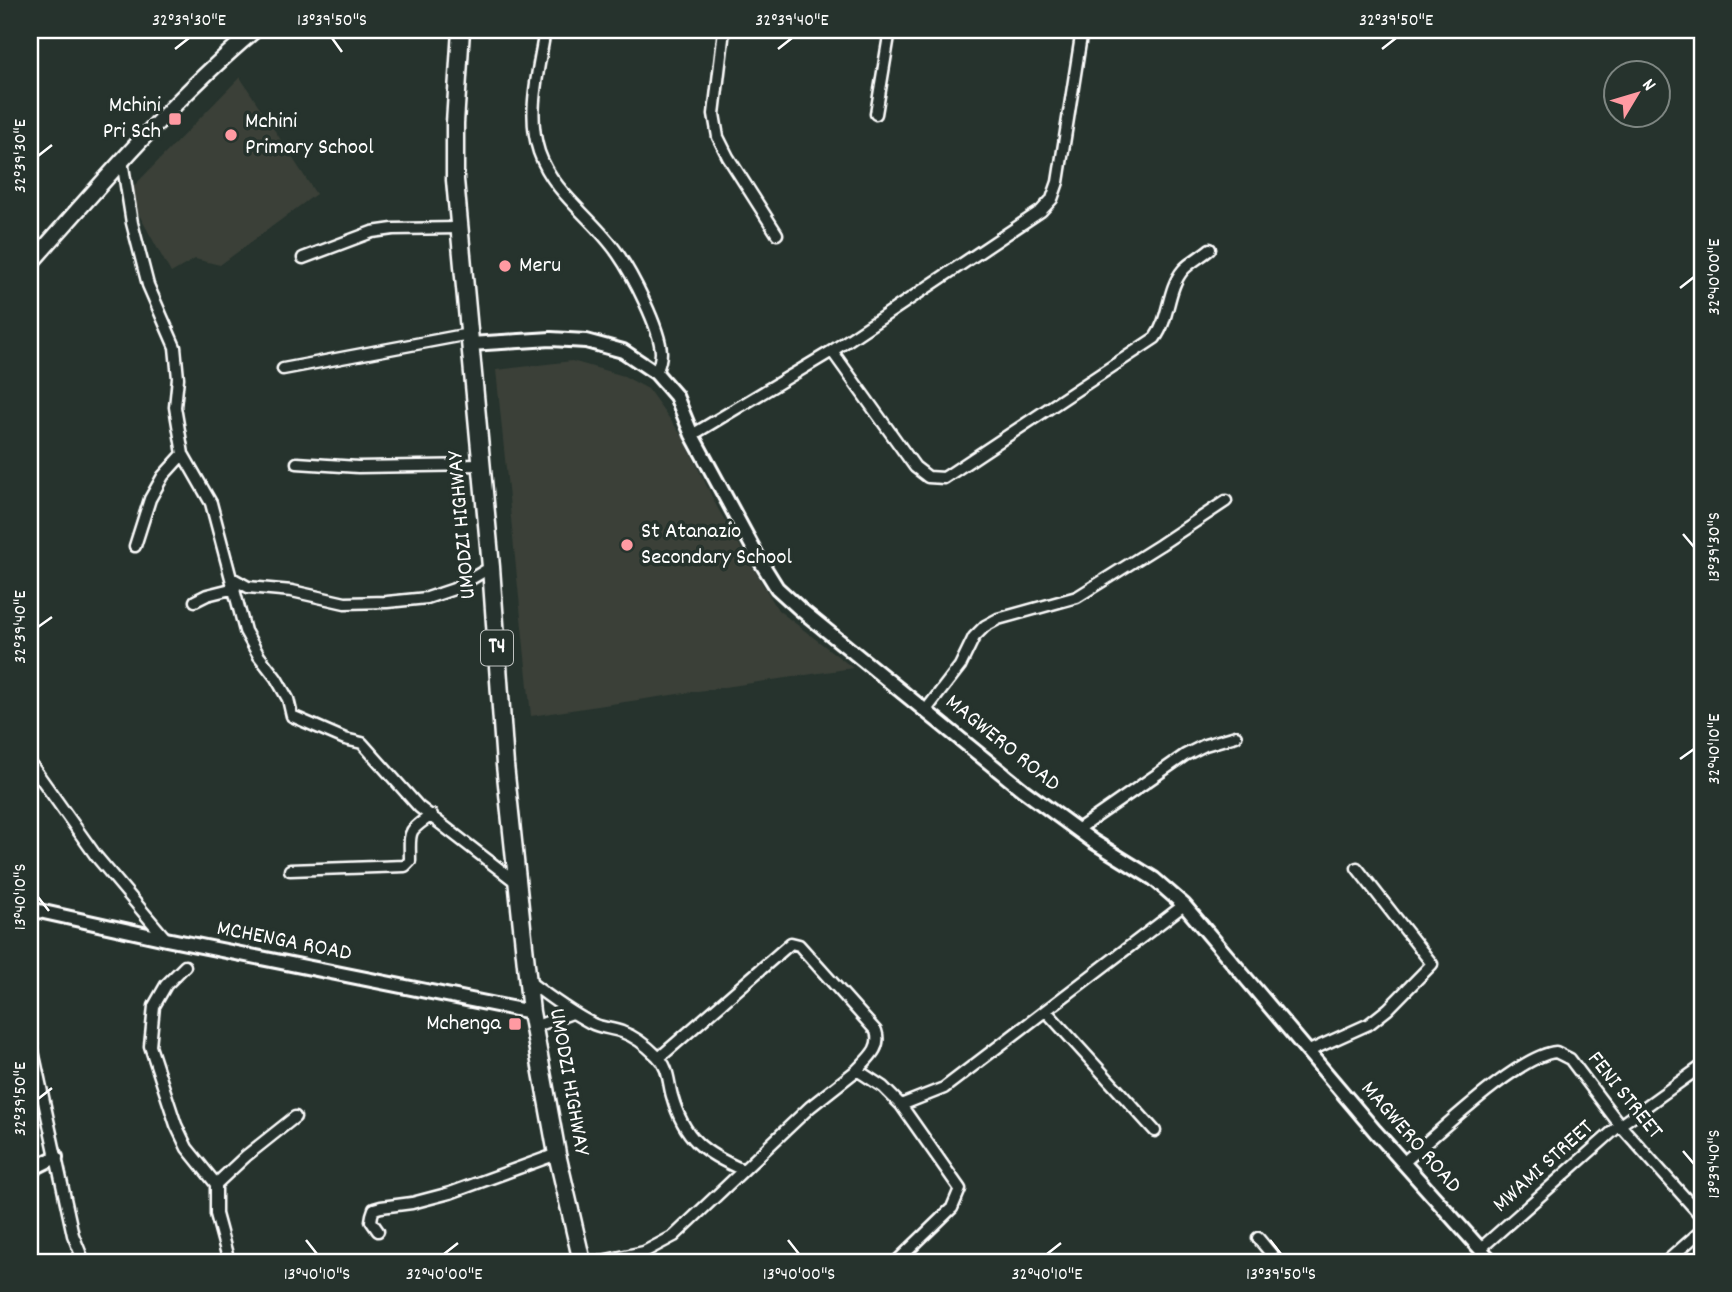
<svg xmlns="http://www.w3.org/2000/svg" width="1732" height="1292" font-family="Dekko,sans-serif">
<rect width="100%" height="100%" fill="#26332d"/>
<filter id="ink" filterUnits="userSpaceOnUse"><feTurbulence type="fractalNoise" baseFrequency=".0143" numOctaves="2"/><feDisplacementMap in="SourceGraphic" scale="14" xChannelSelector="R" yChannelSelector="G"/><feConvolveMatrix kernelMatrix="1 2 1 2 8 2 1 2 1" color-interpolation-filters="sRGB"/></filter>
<g filter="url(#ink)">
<path fill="#3a4038" d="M 240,77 L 316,194 L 220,265 L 195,259 L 171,273 L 127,193 Z
M 572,361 L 624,376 L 648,389 L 683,437 L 717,507 L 778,610 L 853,668 L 531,716 L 496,370 Z"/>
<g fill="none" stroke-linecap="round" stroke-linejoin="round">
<defs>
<path id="minor" d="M 545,30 C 539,69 526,113 539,152 C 554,195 593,217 618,254 C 632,274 660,328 661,352 C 661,359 659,366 656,373
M 724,30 L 714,114 L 718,137 L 728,157 L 777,234
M 876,114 L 890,30
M 122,160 L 132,223 L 148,285 L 175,347 L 178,378 L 175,407 L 183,454 L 211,503 L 245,631 L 259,656 L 276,678 L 288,699 L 292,716 L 345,739 L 362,743 L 419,807 L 516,882
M 303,258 L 372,232 L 393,229 L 459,228
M 832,351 L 915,467 L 928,477 L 944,478 L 1155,338 C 1170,318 1167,289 1183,270 C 1190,262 1202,256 1210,249
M 283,369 L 469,334
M 692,435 L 832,351 L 1041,211 L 1052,199 L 1058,182 L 1082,30
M 297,463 L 358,467 L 481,465
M 135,546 L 150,499 L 163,476 L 183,454
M 232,578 L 248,587 L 292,591 L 345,603 L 387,602 L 427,598 L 454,589 L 491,567
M 195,601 L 207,595 L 235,588
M 926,710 L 960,666 L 974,637 L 985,626 L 998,619 L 1077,597 L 1160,545 L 1226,501
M 30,763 L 96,856 L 166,939
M 1077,830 L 1185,755 L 1205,745 L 1236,736
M 290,870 L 405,866 L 410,861 C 410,831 406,832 432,815
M 185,966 L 166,985 L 154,1006 L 150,1046 L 176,1125 L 187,1148 L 216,1184
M 528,981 C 548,996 568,1011 591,1023 C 600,1028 612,1028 622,1032 C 634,1036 648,1047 657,1056 C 669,1067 668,1082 672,1096 C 684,1139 704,1153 743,1170
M 1046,1011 L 1155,1131
M 534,1027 L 572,1013
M 30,1037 L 73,1235 L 84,1262
M 1309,1051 L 1369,1024 L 1388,1009 L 1432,964 L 1357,868
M 659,1058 L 791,943 L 799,945 L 876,1031 C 882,1048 868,1058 857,1070
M 1403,1163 C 1435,1136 1518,1055 1556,1052 L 1570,1059 L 1620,1125 L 1702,1217
M 378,1231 L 371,1221 L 372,1215 L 374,1209 L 381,1207 L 412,1203 L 450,1193 L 557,1154
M 1258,1238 L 1278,1262
M 1480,1249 L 1620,1125 L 1702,1066
M 229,1262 L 216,1214 L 216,1184 L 246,1156 L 295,1117
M 597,1262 L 644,1252 L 674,1236 L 810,1107 L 857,1070 L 883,1087 L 901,1105 L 944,1088 L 1184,905
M 896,1262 L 952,1208 L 960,1189 L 901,1105
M 1666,1262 L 1702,1230"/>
<path id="tertiary" d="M 470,344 L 551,339 L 586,341 L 623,351 L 656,373 L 676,396 L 692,435 L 759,559 L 777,588 L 800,609 L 1023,790 L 1094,842 L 1154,879 L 1184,905 L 1375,1131 L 1492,1262
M 30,909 L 166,939 L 531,1012
M 30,1170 L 56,1157"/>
<path id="secondary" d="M 30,264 C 102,183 172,100 255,30"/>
<path id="trunk" d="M 461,30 L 455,123 L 455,180 L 491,567 L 505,765 L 531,1012 L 557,1154 L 582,1262"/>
</defs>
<use href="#minor" stroke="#fff" stroke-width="15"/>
<use href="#tertiary" stroke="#fff" stroke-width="18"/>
<use href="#secondary" stroke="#fff" stroke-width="19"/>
<use href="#trunk" stroke="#fff" stroke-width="21"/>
<use href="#minor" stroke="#26332d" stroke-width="10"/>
<use href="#tertiary" stroke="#26332d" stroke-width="12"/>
<use href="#secondary" stroke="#26332d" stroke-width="14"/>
<use href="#trunk" stroke="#26332d" stroke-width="16"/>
</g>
</g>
<path fill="none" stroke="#fff" stroke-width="2.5" d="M 332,38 L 342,52M 175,49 L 189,38M 778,49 L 792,38M 1382,49 L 1396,38M 38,156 L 52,145M 1680,288 L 1694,277M 1683,534 L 1694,547M 38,627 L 52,617M 1680,759 L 1694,749M 38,897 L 49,911M 38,1099 L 52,1088M 1683,1151 L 1694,1164M 306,1240 L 317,1254M 788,1240 L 799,1254M 1270,1240 L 1281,1254M 444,1254 L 458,1243M 1047,1254 L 1061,1243"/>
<g fill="#ff9aa2" stroke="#26332d" stroke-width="2.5">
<rect x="168" y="112" width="14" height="14" rx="3.5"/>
<circle cx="231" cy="135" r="7"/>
<circle cx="505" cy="266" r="7"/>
<circle cx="627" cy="545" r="7"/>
<rect x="508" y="1017" width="14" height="14" rx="3.5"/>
</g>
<g text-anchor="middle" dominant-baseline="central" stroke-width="7" stroke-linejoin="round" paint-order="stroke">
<rect fill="#26332d" stroke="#bec2c0" stroke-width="2" x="481" y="630.5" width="32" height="35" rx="5"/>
<g font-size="21" font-weight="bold" fill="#fff">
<text x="497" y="648">T4</text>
</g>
<g font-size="23" fill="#fff" stroke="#26332d" text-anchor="start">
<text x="161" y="106" text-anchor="end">Mchini<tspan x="161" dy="26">Pri Sch</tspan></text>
<text x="245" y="122">Mchini<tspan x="245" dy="26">Primary School</tspan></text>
<text x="519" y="266">Meru</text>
<text x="641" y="532">St Atanazio<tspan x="641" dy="26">Secondary School</tspan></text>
<text x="501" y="1024" text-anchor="end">Mchenga</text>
</g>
<g font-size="23" fill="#fff" stroke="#26332d">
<text transform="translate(463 525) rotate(-95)">UMODZI HIGHWAY</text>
<text transform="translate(1002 744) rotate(39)">MAGWERO ROAD</text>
<text transform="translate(284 942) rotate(11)">MCHENGA ROAD</text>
<text transform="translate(568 1082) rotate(80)">UMODZI HIGHWAY</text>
<text transform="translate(1624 1096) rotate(51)">FENI STREET</text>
<text transform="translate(1410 1138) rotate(49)">MAGWERO ROAD</text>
<text transform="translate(1544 1167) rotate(-42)">MWAMI STREET</text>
</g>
</g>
<rect width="1732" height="1292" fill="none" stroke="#26332d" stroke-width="77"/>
<g transform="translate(1637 94) rotate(52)"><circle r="33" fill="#26332d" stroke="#7d8581" stroke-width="2"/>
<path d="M0-5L12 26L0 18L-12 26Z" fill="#ff9aa2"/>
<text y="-10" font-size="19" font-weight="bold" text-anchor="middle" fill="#ffffff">N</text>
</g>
<rect x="38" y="38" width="1656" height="1216" fill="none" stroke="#fff" stroke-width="2.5"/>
<g font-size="18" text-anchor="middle" fill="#fff">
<text x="189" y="25">32°39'30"E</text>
<text x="332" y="25">13°39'50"S</text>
<text x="792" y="25">32°39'40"E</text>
<text x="1396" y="25">32°39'50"E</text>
<text transform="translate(19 156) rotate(-90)" y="6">32°39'30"E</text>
<text transform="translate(1713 277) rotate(-90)" y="6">32°40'00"E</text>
<text transform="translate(1713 547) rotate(-90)" y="6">13°39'30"S</text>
<text transform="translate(19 627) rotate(-90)" y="6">32°39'40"E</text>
<text transform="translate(1713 749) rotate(-90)" y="6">32°40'10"E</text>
<text transform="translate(19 897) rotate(-90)" y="6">13°40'10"S</text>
<text transform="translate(19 1099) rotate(-90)" y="6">32°39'50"E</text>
<text transform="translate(1713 1164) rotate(-90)" y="6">13°39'40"S</text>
<text x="317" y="1279">13°40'10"S</text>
<text x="444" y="1279">32°40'00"E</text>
<text x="799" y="1279">13°40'00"S</text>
<text x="1047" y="1279">32°40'10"E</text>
<text x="1281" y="1279">13°39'50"S</text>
</g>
</svg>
